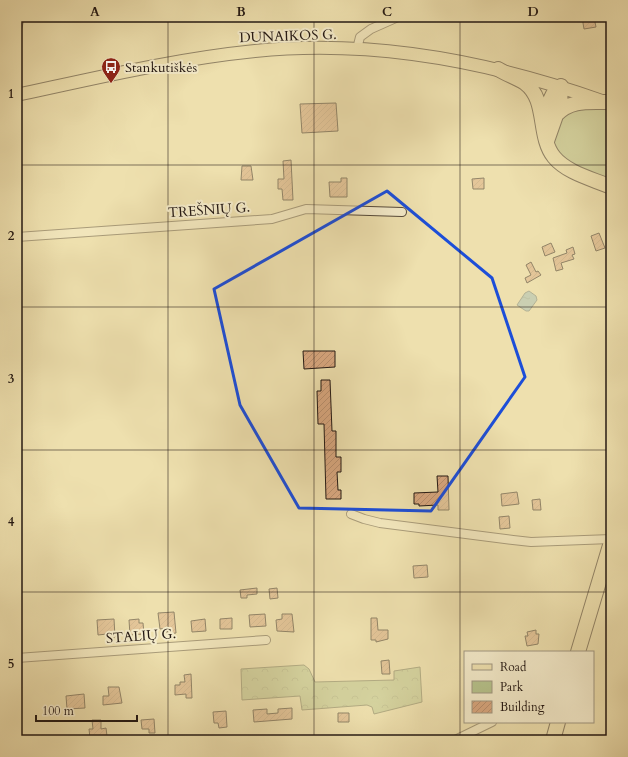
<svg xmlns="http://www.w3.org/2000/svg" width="628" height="757" font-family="Cardo,serif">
<defs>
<pattern id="forest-crowns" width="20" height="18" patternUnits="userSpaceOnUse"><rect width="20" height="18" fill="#b6c38c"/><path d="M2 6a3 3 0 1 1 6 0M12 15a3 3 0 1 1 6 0" fill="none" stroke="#9ca778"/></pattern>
<pattern id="water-ripples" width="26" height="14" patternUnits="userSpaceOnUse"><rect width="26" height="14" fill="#9dbbb5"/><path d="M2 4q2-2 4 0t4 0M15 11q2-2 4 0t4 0" fill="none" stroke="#87a09b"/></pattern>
<pattern id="building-hatch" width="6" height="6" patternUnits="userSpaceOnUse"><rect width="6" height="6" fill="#d8a77f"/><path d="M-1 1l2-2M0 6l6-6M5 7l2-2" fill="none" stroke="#b98f6d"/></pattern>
</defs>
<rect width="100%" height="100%" fill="#eee0ae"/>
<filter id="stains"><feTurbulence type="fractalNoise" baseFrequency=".005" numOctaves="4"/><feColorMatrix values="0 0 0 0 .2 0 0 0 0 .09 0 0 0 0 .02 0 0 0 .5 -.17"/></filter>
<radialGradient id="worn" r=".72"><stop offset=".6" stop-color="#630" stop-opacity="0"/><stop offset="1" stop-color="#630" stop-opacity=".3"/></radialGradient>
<path fill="#b6c38c" stroke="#6c6e50" d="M 596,106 L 611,112 L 611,181 C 590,172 562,165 553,141 L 564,111 Z"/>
<path fill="url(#forest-crowns)" stroke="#6c6e50" d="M 304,665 L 309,669 L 315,682 L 394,680 L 394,671 L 420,667 L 422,702 L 374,714 L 372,707 L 367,705 L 302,710 L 300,696 L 242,700 L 241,669 Z"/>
<path fill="url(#water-ripples)" stroke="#6c7a74" d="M 529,291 L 536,296 L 537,300 L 529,311 L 526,311 L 517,305 L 525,293 Z"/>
<path fill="url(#building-hatch)" stroke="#231813" d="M 582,17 L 594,17 L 596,27 L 584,29 Z
M 336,103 L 338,131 L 302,133 L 300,104 Z
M 291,160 L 293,200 L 283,200 L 282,189 L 278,189 L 278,179 L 284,179 L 283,161 Z
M 242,166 L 251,166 L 253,180 L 241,180 Z
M 341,178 L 347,178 L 347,197 L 330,197 L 329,182 L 341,182 Z
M 484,178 L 484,189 L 473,189 L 472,179 Z
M 599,233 L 605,248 L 596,251 L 591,236 Z
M 551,243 L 555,252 L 545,256 L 542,247 Z
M 573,247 L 575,254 L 572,255 L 574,259 L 561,263 L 563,269 L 556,271 L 553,258 L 567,253 L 566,250 Z
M 531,262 L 536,272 L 538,271 L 541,275 L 527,283 L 525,278 L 531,275 L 526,265 Z
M 303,351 L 335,351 L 335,367 L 304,369 Z
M 321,380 L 330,380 L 332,431 L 336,431 L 336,457 L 341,457 L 341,472 L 337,472 L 338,490 L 341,490 L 341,499 L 326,499 L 324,424 L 318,424 L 317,391 L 321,391 Z
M 437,476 L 448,476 L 449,510 L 438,510 L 438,505 L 419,506 L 419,504 L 414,504 L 414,493 L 438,492 Z
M 517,492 L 519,504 L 502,506 L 501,494 Z
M 540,499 L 541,510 L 533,510 L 532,500 Z
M 509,516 L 510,528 L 500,529 L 499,517 Z
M 427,565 L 428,577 L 414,578 L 413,566 Z
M 257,588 L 257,594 L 247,595 L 247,598 L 241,598 L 240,590 Z
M 277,588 L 278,598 L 270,599 L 269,589 Z
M 174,612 L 176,633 L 167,634 L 167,628 L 160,629 L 158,613 Z
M 265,614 L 266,626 L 250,627 L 249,615 Z
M 282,614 L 292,614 L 294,632 L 277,631 L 276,620 L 282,619 Z
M 232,618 L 232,629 L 220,629 L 220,619 Z
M 371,618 L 377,618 L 378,630 L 388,630 L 388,639 L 376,642 L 376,640 L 371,640 Z
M 114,619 L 115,637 L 107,638 L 107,634 L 98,635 L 97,620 Z
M 139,619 L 139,623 L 143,623 L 144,634 L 130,635 L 129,620 Z
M 205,619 L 206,631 L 192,632 L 191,621 Z
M 536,630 L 536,634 L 539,634 L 538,644 L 527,646 L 525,636 L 528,636 L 527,632 Z
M 389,660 L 390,674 L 382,674 L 381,661 Z
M 191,674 L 192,698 L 186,698 L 186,694 L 175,695 L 175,685 L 180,685 L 180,682 L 185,682 L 184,675 Z
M 108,687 L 119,687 L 122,703 L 103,705 L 103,696 L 109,696 Z
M 84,694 L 85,708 L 67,709 L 66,696 Z
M 292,708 L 292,719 L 254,722 L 253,710 L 267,709 L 267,714 L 278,713 L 278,709 Z
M 226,711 L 227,727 L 219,728 L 218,723 L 214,723 L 213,712 Z
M 338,713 L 349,713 L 349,722 L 338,722 Z
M 154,719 L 155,733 L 149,733 L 149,729 L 142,729 L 141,720 Z
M 92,720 L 101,720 L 101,729 L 106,728 L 107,736 L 90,738 L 89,729 L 93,729 Z"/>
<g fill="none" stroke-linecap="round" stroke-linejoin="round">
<defs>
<path id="street" d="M 17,29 L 20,17
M 357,49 L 360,37 L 371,29 L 398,17
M 17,237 L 272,219 L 306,209 L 402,212
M 351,514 L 364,519 L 380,523 L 513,540 L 531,542 L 611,539
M 17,658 L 266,640
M 455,740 L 492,722"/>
<path id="primary" d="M 17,95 C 96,78 175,59 255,51 C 372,39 492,62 602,101"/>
<path id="highway" d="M 498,69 C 506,74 517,78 525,83 C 548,100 537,136 554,157 C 567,173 593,179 611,187
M 556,115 C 570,100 587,102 606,102
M 545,124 C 548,111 548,94 561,86 L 560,104 L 547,141
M 578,652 L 611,542
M 553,740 L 558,722"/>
</defs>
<use href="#street" stroke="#564a3a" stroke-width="10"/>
<use href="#primary" stroke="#231813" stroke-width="14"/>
<use href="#highway" stroke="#231813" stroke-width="16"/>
<use href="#street" stroke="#f4ebca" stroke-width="8"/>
<use href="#primary" stroke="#eee0ae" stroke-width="12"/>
<use href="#highway" stroke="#eee0ae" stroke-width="14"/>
</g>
<path d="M0 0H628V757H0ZM 387,191 L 492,278 L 525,377 L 431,511 L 299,508 L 240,405 L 214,289 Z" fill="#eee0ae" fill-opacity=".55" fill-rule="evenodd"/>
<path fill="none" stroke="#1d4ed8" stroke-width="3" stroke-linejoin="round" d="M 387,191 L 492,278 L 525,377 L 431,511 L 299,508 L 240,405 L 214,289 Z"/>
<path fill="none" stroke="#231813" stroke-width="1" stroke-opacity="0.55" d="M 168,17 L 168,740M 314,17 L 314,740M 460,17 L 460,740M 17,165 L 611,165M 17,307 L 611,307M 17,450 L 611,450M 17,592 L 611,592"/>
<defs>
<symbol id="bus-pin" viewBox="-11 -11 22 30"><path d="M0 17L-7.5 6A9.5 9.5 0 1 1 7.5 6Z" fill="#8f2418" stroke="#f4ebca"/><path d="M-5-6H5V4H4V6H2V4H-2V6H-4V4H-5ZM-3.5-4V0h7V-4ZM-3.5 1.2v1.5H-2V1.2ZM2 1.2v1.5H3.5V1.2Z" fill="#fff"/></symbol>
</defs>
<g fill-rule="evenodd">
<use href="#bus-pin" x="100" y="56" width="22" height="30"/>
</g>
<g text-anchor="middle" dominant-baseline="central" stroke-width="4" stroke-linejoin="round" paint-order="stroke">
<g font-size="14" fill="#231813" stroke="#f4ebca">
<text transform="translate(288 36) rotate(-2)">DUNAIKOS G.</text>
<text transform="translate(209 210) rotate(-4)">TREŠNIŲ G.</text>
<text transform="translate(141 636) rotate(-4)">STALIŲ G.</text>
</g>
<g font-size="14" fill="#231813" stroke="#f4ebca" text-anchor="start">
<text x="125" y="67">Stankutiškės</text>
</g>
</g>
<rect width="628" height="757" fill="none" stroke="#eee0ae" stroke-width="44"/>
<rect x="464" y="651" width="130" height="72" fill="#f4ebca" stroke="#a09781"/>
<rect x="472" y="664" width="20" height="6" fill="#eee0ae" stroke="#a09781"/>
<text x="500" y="671" font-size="12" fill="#231813">Road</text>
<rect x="472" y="681" width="20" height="12" fill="#b6c38c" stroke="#a09781"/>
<text x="500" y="691" font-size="12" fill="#231813">Park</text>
<rect x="472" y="701" width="20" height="12" fill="url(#building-hatch)" stroke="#a09781"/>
<text x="500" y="711" font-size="12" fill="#231813">Building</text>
<path d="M36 715v6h101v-6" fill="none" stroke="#231813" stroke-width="2"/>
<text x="42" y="715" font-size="12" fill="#231813" stroke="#f4ebca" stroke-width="3" paint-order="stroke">100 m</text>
<rect x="22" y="22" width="584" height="713" fill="none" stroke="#231813" stroke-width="1.5"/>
<g font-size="13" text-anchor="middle" font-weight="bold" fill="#231813">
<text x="95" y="16">A</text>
<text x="241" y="16">B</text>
<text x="387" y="16">C</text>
<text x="533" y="16">D</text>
<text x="11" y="98">1</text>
<text x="11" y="240">2</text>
<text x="11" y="383">3</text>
<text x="11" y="526">4</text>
<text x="11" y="668">5</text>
</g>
<rect width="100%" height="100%" filter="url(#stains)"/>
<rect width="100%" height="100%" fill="url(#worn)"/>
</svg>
